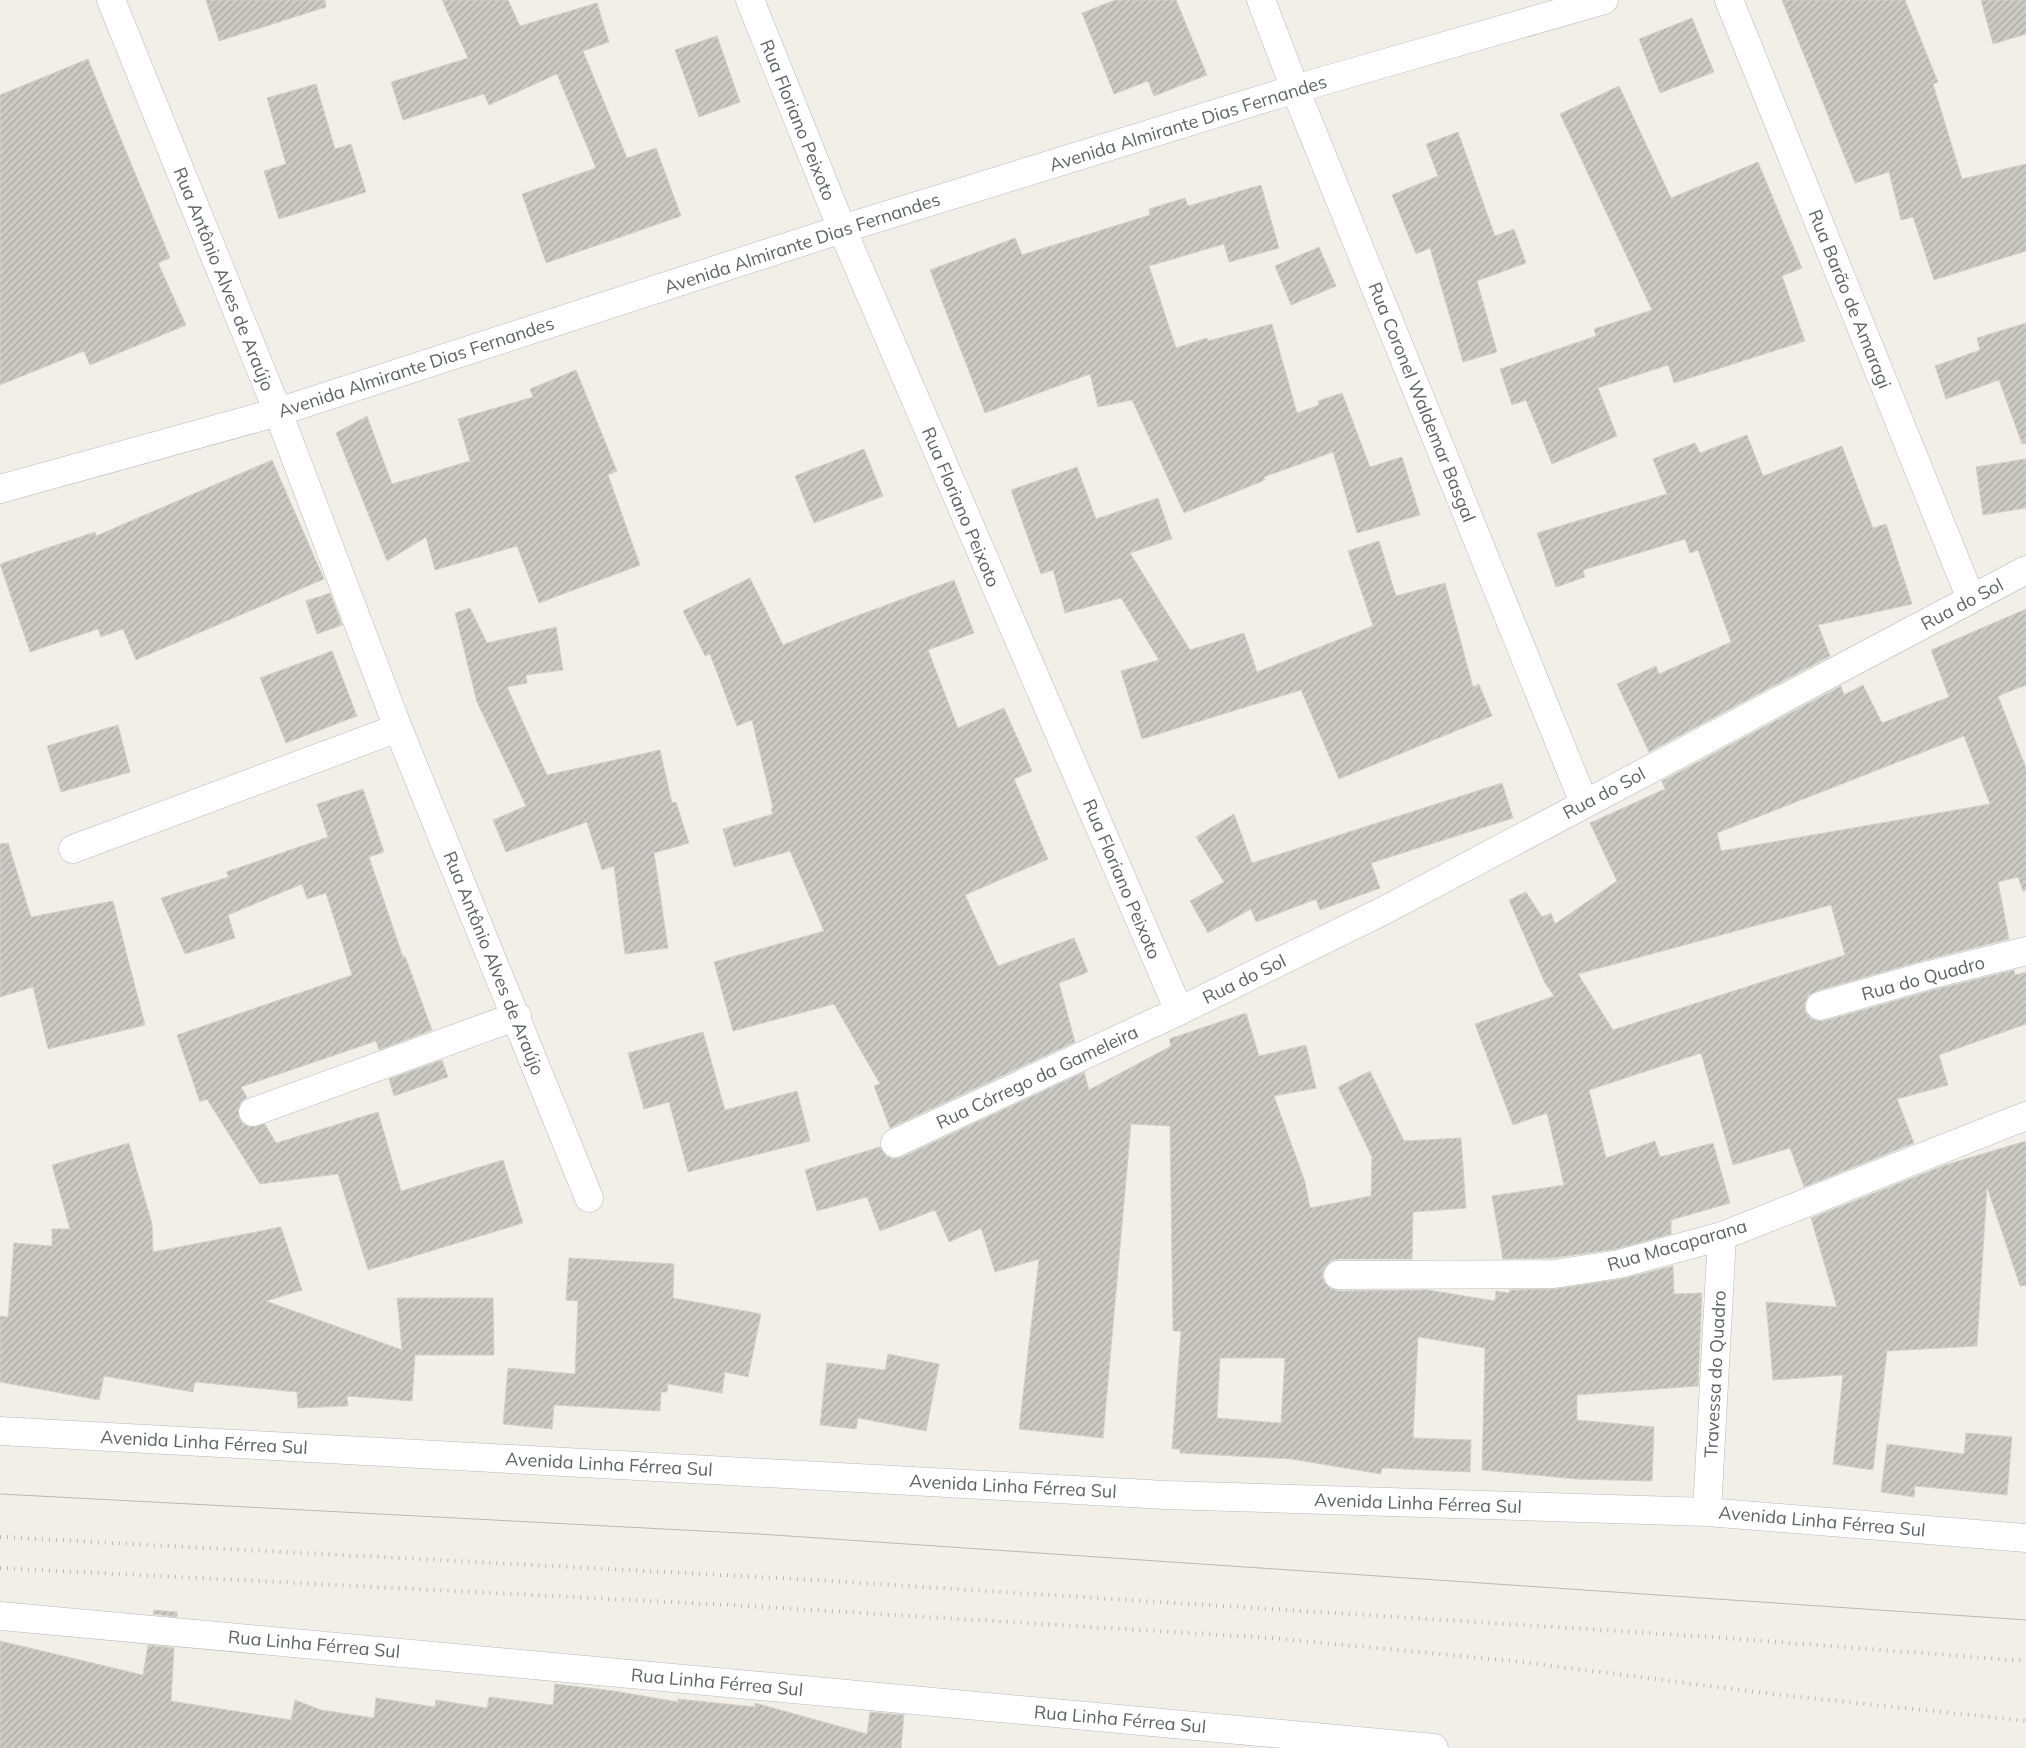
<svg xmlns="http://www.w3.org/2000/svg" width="2026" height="1748" font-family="Mulish,sans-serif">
<defs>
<pattern id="building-hatch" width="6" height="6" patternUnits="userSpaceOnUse" patternTransform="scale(1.25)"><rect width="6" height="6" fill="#cccac5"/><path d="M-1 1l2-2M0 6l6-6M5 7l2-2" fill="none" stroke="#a9a8a4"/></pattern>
</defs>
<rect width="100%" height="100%" fill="#f1efe8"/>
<path fill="url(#building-hatch)" stroke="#d6d1c6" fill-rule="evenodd" d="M 206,0 L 325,0 L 326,7 L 219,41 Z
M 442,0 L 508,0 L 520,26 L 597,3 L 609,42 L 583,51 L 627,158 L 656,148 L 681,216 L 546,263 L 522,194 L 596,168 L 557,74 L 489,105 L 484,94 L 403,120 L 391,82 L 468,58 Z
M 1115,0 L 1176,0 L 1207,75 L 1154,96 L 1148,81 L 1114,94 L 1082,13 Z
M 1782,0 L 1905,0 L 1938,82 L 1933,84 L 1962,179 L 2026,164 L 2026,251 L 1934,280 L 1913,217 L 1901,220 L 1889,172 L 1855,183 Z
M 1981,0 L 2026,0 L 2026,34 L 1993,44 Z
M 1692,18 L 1714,72 L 1660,93 L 1639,39 Z
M 717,36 L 740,102 L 699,117 L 675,50 Z
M 88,59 L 170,258 L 158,263 L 186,325 L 90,365 L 84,351 L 0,385 L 0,95 Z
M 316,84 L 335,149 L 351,144 L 366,192 L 279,219 L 264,171 L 286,164 L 267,98 Z
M 1619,86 L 1671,198 L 1758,162 L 1802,268 L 1782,276 L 1805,341 L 1674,383 L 1668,365 L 1598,388 L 1617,436 L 1552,464 L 1526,400 L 1512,405 L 1500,369 L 1596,336 L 1594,329 L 1652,310 L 1560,114 Z
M 1458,132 L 1495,236 L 1514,229 L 1526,263 L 1477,281 L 1497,352 L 1463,362 L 1430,248 L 1416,254 L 1392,195 L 1438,176 L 1426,144 Z
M 1261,185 L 1279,248 L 1229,262 L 1224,244 L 1149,266 L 1176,348 L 1207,338 L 1208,341 L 1272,324 L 1297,413 L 1319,405 L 1318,401 L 1342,393 L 1370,467 L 1402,457 L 1420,515 L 1357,533 L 1333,452 L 1264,477 L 1265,480 L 1184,513 L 1132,400 L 1098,407 L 1090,374 L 985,413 L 930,270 L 1015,238 L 1022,255 L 1150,215 L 1149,209 L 1185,198 L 1188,206 Z
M 1319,247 L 1336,286 L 1291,305 L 1275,266 Z
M 2026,323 L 2026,443 L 2022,444 L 1999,380 L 1946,399 L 1935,366 L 1980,350 L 1977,338 Z
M 576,370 L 617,471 L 608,475 L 640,565 L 539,603 L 517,546 L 435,570 L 426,537 L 387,561 L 336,433 L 367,416 L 392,484 L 470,461 L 458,419 L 533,397 L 530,389 Z
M 1747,435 L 1763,476 L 1842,446 L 1873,528 L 1886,524 L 1912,604 L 1818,625 L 1830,656 L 1649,752 L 1617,684 L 1656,666 L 1659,674 L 1731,642 L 1698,550 L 1690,553 L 1685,539 L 1583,570 L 1585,577 L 1556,587 L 1537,533 L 1667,494 L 1653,459 L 1695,443 L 1700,453 Z
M 864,449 L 883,496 L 814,523 L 795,476 Z
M 2026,459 L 2026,508 L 1983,515 L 1976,467 Z
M 272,460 L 324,579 L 136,660 L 123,629 L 101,637 L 98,629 L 30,652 L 0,564 L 95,532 L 96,536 Z
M 1077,467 L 1096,519 L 1158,498 L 1172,539 L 1130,553 L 1190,650 L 1244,633 L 1257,672 L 1373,626 L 1348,551 L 1379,541 L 1396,596 L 1445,583 L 1473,687 L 1479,684 L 1492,716 L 1339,779 L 1301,690 L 1142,739 L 1121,671 L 1159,660 L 1121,598 L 1065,613 L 1053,570 L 1041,574 L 1011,490 Z
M 750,578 L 783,645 L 835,624 L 954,580 L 974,633 L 928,650 L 958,728 L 1004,708 L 1032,771 L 1014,779 L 1048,859 L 965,895 L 998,966 L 1074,938 L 1088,972 L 1059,983 L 1075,1042 L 890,1128 L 874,1086 L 880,1084 L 834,1004 L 733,1031 L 714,962 L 824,931 L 790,851 L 734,867 L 723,829 L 773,814 L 771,809 L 773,808 L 752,720 L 737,726 L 710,654 L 705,656 L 683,611 Z
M 330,593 L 342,625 L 317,634 L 306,601 Z
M 470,608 L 487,643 L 556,627 L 563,670 L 526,675 L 527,683 L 507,687 L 547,775 L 660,750 L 672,803 L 676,802 L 689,843 L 654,853 L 668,948 L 625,954 L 614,866 L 602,870 L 587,822 L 506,852 L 493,820 L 526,806 L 477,702 L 455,613 Z
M 2026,609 L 2026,685 L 1998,696 L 2026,768 L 2026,890 L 2023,891 L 2018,877 L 1998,882 L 2009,939 L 1925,960 L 1816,991 L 1808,996 L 1805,1003 L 1805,1011 L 1810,1018 L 1817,1021 L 1824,1021 L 1933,990 L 2014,970 L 2015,975 L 2026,972 L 2026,1024 L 1939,1055 L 1948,1085 L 1897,1099 L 1914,1143 L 1804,1187 L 1790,1148 L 1733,1165 L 1701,1053 L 1589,1090 L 1606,1158 L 1655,1141 L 1660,1157 L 1713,1143 L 1730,1203 L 1671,1220 L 1671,1234 L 1616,1249 L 1553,1258 L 1503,1259 L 1492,1196 L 1564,1185 L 1547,1113 L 1513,1125 L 1475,1024 L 1554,996 L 1545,983 L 1509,900 L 1526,892 L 1542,917 L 1551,913 L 1555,924 L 1617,881 L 1590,823 L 1665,789 L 1662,781 L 1841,686 L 1844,695 L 1863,685 L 1882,723 L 1949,697 L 1931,650 ZM 1964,736 L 1990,804 L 1721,851 L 1717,833 ZM 1831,905 L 1845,955 L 1613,1030 L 1578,974 Z
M 332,651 L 357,716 L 286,743 L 260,678 Z
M 118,725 L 130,772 L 61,792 L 47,746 Z
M 1502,783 L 1513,818 L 1371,863 L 1380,888 L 1320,910 L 1316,899 L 1256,922 L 1251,909 L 1208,933 L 1190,901 L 1224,882 L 1196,837 L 1234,814 L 1252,863 Z
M 363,789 L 384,852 L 369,857 L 403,957 L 405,956 L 432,1030 L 379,1050 L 376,1041 L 241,1087 L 247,1097 L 241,1102 L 238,1109 L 239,1118 L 243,1124 L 250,1127 L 265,1124 L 276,1143 L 378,1112 L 401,1191 L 503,1160 L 523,1223 L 368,1270 L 338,1174 L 260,1184 L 207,1099 L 200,1102 L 177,1035 L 352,975 L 326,893 L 307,899 L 302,884 L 228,915 L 235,938 L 185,954 L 161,898 L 229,877 L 226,872 L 328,837 L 317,804 Z
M 8,843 L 31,917 L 113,901 L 145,1025 L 48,1049 L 33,987 L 0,997 L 0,844 Z
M 1246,1013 L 1259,1056 L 1306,1045 L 1316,1088 L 1274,1096 L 1305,1182 L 1310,1208 L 1371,1196 L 1372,1157 L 1338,1087 L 1370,1071 L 1404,1141 L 1461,1138 L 1466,1208 L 1413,1212 L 1412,1259 L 1338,1259 L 1331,1261 L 1325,1267 L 1322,1275 L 1324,1282 L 1330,1288 L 1338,1291 L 1428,1290 L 1495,1301 L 1496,1291 L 1510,1293 L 1509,1290 L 1556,1289 L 1621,1279 L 1673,1266 L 1674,1294 L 1702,1293 L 1698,1386 L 1577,1395 L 1577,1420 L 1654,1427 L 1652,1481 L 1576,1479 L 1482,1470 L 1485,1348 L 1418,1337 L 1413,1438 L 1471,1440 L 1470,1472 L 1382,1468 L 1381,1474 L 1291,1459 L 1180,1453 L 1180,1449 L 1172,1449 L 1181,1331 L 1173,1331 L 1170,1126 L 1131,1124 L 1103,1438 L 1019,1429 L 1039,1259 L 995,1272 L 981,1228 L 949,1242 L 935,1210 L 880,1231 L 867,1197 L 817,1211 L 805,1170 L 880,1147 L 886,1156 L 894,1159 L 902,1157 L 1084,1072 L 1089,1090 L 1171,1046 L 1169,1039 ZM 1220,1358 L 1285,1358 L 1281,1423 L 1217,1418 Z
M 703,1032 L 725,1110 L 797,1091 L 810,1141 L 688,1172 L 669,1102 L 644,1109 L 628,1053 Z
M 442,1060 L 448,1077 L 394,1096 L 389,1079 Z
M 2026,1141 L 2026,1285 L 2020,1286 L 1987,1187 L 1977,1346 L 1887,1351 L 1873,1470 L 1833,1464 L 1843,1375 L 1773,1380 L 1766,1302 L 1837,1307 L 1811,1218 L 1945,1165 Z
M 129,1143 L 152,1224 L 153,1252 L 281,1227 L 302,1290 L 266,1301 L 402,1350 L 397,1298 L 493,1298 L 494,1355 L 415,1355 L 412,1401 L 347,1396 L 348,1406 L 298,1408 L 297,1392 L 195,1382 L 193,1392 L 104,1376 L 99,1400 L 0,1382 L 0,1316 L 8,1317 L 14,1243 L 52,1246 L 52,1229 L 70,1229 L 52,1165 Z
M 569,1258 L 674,1264 L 673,1298 L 761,1314 L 748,1377 L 725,1372 L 722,1393 L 668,1384 L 667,1392 L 661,1392 L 660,1411 L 554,1405 L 552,1429 L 503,1424 L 508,1368 L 575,1374 L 578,1301 L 566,1300 Z
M 888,1354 L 939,1364 L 926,1431 L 858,1418 L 856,1429 L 820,1425 L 827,1363 L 885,1370 Z
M 1966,1433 L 2012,1437 L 2007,1495 L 1915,1486 L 1914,1497 L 1881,1492 L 1887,1444 L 1964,1454 Z
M 154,1610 L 177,1612 L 177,1617 L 153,1614 Z
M 0,1641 L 143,1675 L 148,1645 L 174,1648 L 171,1701 L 291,1720 L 295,1700 L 321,1710 L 374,1718 L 376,1698 L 435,1707 L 436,1700 L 487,1708 L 489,1697 L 553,1705 L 555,1684 L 614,1691 L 678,1702 L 678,1699 L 755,1707 L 755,1703 L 867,1734 L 870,1712 L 904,1715 L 901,1748 L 0,1748 Z"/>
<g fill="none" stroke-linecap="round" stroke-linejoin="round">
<defs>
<path id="minor" d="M 111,0 L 278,412 L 398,728 L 589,1198
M 750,0 L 842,229 L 1179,1011
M 1261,0 L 1295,89 L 1584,803
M 1729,0 L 1971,599
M 0,489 L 278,412 L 842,229 L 1295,89 L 1604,0
M 73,849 L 398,728
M 1820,1006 L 1929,975 L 2026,951
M 253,1112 L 517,1016
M 895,1143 L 1179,1011 L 1383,911 L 2026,570
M 1338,1275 L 1554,1274 L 1619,1264 L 1722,1236 L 2026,1116
M 0,1431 L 1166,1495 L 1707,1512 L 2026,1538
M 1707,1512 L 1722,1236
M 0,1616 L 1434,1748"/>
</defs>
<use href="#minor" stroke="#b5b8bc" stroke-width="29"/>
<use href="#minor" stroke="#fff" stroke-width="28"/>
<path stroke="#b6b7b8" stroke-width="1" d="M 0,1494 L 759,1534 L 2026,1620"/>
<path stroke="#b6b7b8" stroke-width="4" stroke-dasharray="1 6" stroke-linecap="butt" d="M 0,1537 L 798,1579 L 1712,1637 L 2026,1661
M 0,1568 L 731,1605 L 1271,1638 L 1513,1661 L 1773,1694 L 2026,1721"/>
</g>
<g text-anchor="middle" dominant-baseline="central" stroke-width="5" stroke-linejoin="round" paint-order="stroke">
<g font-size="18" fill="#5f6368" stroke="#fff">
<text transform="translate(798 120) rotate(68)">Rua Floriano Peixoto</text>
<text transform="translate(1188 123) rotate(-17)">Avenida Almirante Dias Fernandes</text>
<text transform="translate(802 243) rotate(-18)">Avenida Almirante Dias Fernandes</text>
<text transform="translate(224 279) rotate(68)">Rua Antônio Alves de Araújo</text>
<text transform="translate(1850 299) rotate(68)">Rua Barão de Amaragi</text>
<text transform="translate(416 367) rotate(-18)">Avenida Almirante Dias Fernandes</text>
<text transform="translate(1422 402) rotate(68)">Rua Coronel Waldemar Basgal</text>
<text transform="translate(961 507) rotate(67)">Rua Floriano Peixoto</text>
<text transform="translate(1962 604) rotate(-28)">Rua do Sol</text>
<text transform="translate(1604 793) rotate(-28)">Rua do Sol</text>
<text transform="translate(1122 879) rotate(67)">Rua Floriano Peixoto</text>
<text transform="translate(494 963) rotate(68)">Rua Antônio Alves de Araújo</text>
<text transform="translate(1923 978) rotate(-15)">Rua do Quadro</text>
<text transform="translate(1244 979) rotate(-26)">Rua do Sol</text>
<text transform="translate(1037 1077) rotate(-25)">Rua Córrego da Gameleira</text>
<text transform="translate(1677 1245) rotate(-16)">Rua Macaparana</text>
<text transform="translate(1715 1374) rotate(-87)">Travessa do Quadro</text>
<text transform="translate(204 1442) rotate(3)">Avenida Linha Férrea Sul</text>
<text transform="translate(609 1464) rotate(3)">Avenida Linha Férrea Sul</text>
<text transform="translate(1013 1486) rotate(3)">Avenida Linha Férrea Sul</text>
<text transform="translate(1418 1503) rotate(2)">Avenida Linha Férrea Sul</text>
<text transform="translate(1822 1521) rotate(5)">Avenida Linha Férrea Sul</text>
<text transform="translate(314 1644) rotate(5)">Rua Linha Férrea Sul</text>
<text transform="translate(717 1682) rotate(5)">Rua Linha Férrea Sul</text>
<text transform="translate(1120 1719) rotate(5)">Rua Linha Férrea Sul</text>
</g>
</g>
</svg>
